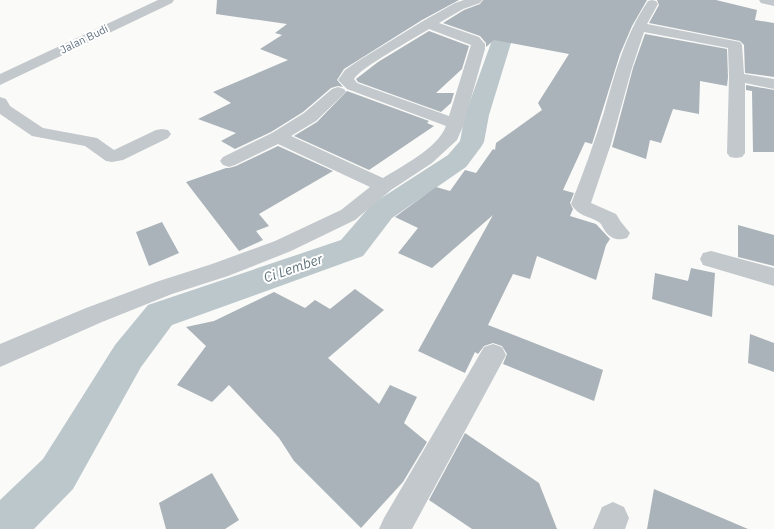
<svg xmlns="http://www.w3.org/2000/svg" width="774" height="529" font-family="'IBM Plex Sans',sans-serif">
<rect width="100%" height="100%" fill="#fafaf8"/>
<g fill="none" stroke-linecap="round" stroke-linejoin="round">
<path fill="#bbc7cb" fill-rule="evenodd" d="M 557,0 L 577,0 L 566,10 L 552,14 L 520,31 L 511,43 L 489,115 L 484,142 L 481,147 L 466,167 L 392,218 L 363,256 L 172,325 L 141,367 L 73,489 L 34,529 L 0,529 L 0,500 L 43,459 L 115,345 L 148,305 L 341,240 L 372,204 L 448,155 L 460,141 L 465,115 L 491,43 L 506,23 L 540,6 Z"/>
</g>
<path fill="#aab3b9" d="M 217,0 L 459,0 L 422,20 L 344,69 L 337,80 L 343,87 L 338,86 L 331,88 L 303,112 L 271,132 L 235,149 L 221,141 L 236,133 L 198,119 L 231,103 L 213,92 L 288,60 L 260,49 L 282,35 L 275,33 L 287,24 L 216,14 Z
M 483,0 L 647,0 L 632,26 L 620,54 L 592,144 L 585,142 L 563,190 L 574,193 L 570,203 L 573,209 L 570,216 L 596,224 L 610,239 L 606,245 L 596,280 L 537,256 L 530,279 L 513,274 L 488,325 L 603,370 L 594,401 L 503,364 L 507,354 L 502,346 L 493,343 L 484,346 L 478,354 L 475,352 L 465,373 L 418,351 L 493,215 L 432,268 L 398,253 L 418,228 L 395,217 L 436,187 L 450,191 L 465,170 L 476,173 L 493,149 L 495,150 L 496,143 L 542,110 L 538,103 L 569,54 L 494,40 L 486,47 L 486,43 L 480,36 L 443,23 L 464,10 L 480,4 Z
M 657,0 L 716,0 L 757,10 L 755,20 L 774,23 L 774,77 L 745,73 L 744,45 L 740,41 L 649,23 L 659,5 Z
M 429,31 L 469,46 L 462,69 L 436,93 L 454,93 L 451,103 L 441,112 L 358,82 L 356,79 L 378,62 Z
M 645,34 L 727,49 L 728,77 L 727,86 L 700,81 L 699,114 L 673,109 L 661,143 L 650,140 L 646,159 L 612,147 L 633,68 Z
M 746,85 L 774,90 L 774,152 L 753,152 L 752,91 L 746,90 Z
M 347,91 L 429,121 L 427,123 L 434,126 L 369,170 L 294,136 L 317,122 Z
M 278,146 L 333,171 L 259,214 L 269,226 L 256,231 L 263,240 L 239,251 L 186,182 L 226,168 L 229,168 L 236,166 Z
M 162,222 L 179,253 L 149,266 L 136,232 Z
M 738,225 L 774,235 L 774,266 L 738,257 Z
M 691,268 L 715,273 L 712,317 L 652,299 L 655,273 L 688,281 Z
M 355,289 L 384,310 L 328,358 L 379,404 L 390,385 L 417,397 L 404,423 L 427,442 L 403,482 L 361,528 L 294,461 L 279,438 L 229,385 L 212,402 L 177,385 L 206,346 L 186,327 L 214,321 L 274,292 L 305,308 L 315,300 L 330,309 Z
M 750,334 L 774,343 L 774,372 L 748,363 Z
M 465,433 L 539,483 L 557,529 L 472,529 L 429,500 Z
M 212,473 L 239,520 L 225,529 L 166,529 L 159,503 Z
M 654,489 L 748,529 L 647,529 Z"/>
<g fill="none" stroke-linecap="round" stroke-linejoin="round">
<path fill="#c3c8cc" fill-rule="evenodd" d="M 158,0 L 174,0 L 172,3 L 0,85 L 0,74 Z
M 464,0 L 482,0 L 480,3 L 463,9 L 439,23 L 479,37 L 485,44 L 485,49 L 464,123 L 464,124 L 457,140 L 432,163 L 391,190 L 355,220 L 291,251 L 228,276 L 172,294 L 102,322 L 0,367 L 0,344 L 86,308 L 156,282 L 212,264 L 275,241 L 341,210 L 370,187 L 278,144 L 235,165 L 229,167 L 223,165 L 220,161 L 223,157 L 272,133 L 304,113 L 332,89 L 338,87 L 344,89 L 346,92 L 316,121 L 291,136 L 383,178 C 402,166 438,148 446,126 L 347,89 L 338,80 L 345,70 L 358,61 L 423,21 L 455,3 ZM 429,29 L 471,45 L 449,116 L 357,83 L 354,79 C 360,68 415,38 429,29 Z
M 652,0 L 656,1 L 658,4 L 647,24 L 740,42 L 742,45 L 744,74 L 774,79 L 774,89 L 745,83 L 745,153 L 742,157 L 736,158 L 730,157 L 727,153 L 729,77 L 728,48 L 644,32 L 632,68 L 611,144 L 591,203 L 616,214 L 621,222 L 630,233 L 627,238 C 618,241 611,239 605,231 C 603,228 602,225 600,223 C 589,215 580,218 571,204 C 583,174 594,143 604,112 C 615,73 625,35 648,1 Z
M 759,0 L 774,0 L 774,6 L 761,3 Z
M 0,97 L 6,99 L 10,106 L 43,128 L 97,138 L 114,150 L 156,130 L 162,129 L 168,130 L 171,134 L 168,138 L 123,160 L 112,162 L 106,161 L 85,146 L 32,136 L 0,114 Z
M 711,251 L 774,268 L 774,286 L 703,265 L 700,259 L 703,253 Z
M 493,344 L 502,347 L 506,355 L 412,529 L 379,529 L 384,518 L 484,347 Z
M 613,502 L 624,507 L 629,518 L 625,529 L 593,529 L 602,507 Z"/>
</g>
<g text-anchor="middle" dominant-baseline="central" stroke-width="4" stroke-linejoin="round" paint-order="stroke">
<g font-size="11" fill="#657683" stroke="#fff">
<text transform="translate(84 39) rotate(-26)">Jalan Budi</text>
</g>
<g font-size="14" font-style="italic" fill="#60757c" stroke="#fff">
<text transform="translate(293 268) rotate(-19)">Ci Lember</text>
</g>
</g>
</svg>
